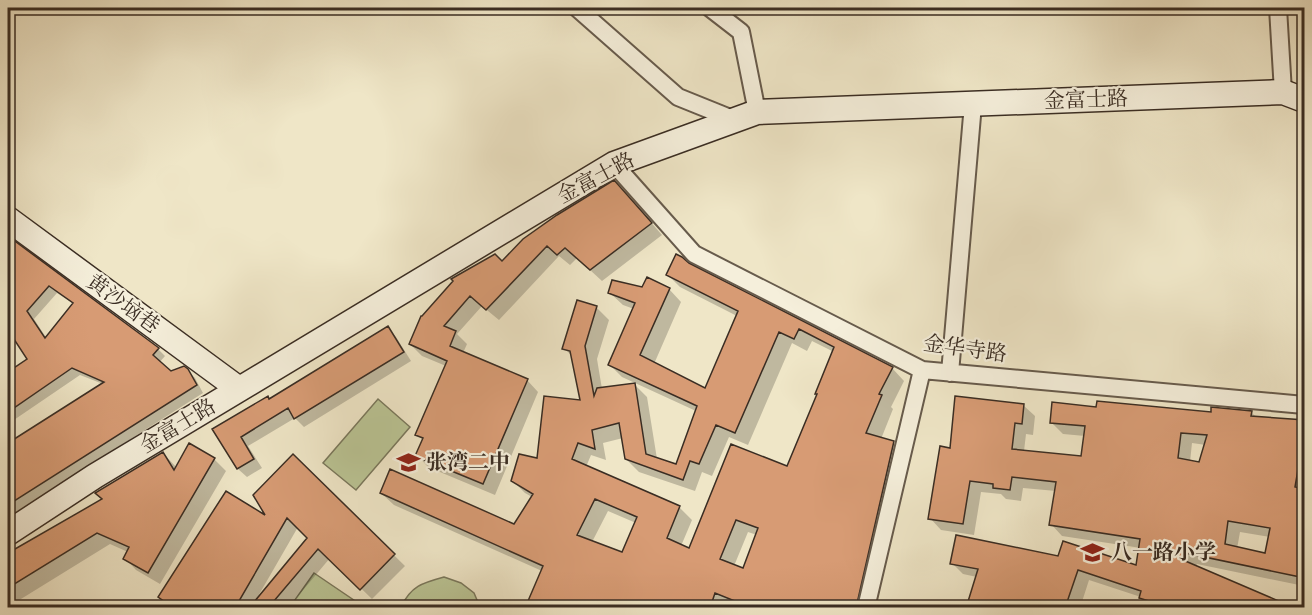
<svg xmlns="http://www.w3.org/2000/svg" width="1312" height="615" font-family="'IM FELL Double Pica','Noto Serif SC',serif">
<rect width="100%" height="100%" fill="#efe6c7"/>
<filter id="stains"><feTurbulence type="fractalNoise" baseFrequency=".00333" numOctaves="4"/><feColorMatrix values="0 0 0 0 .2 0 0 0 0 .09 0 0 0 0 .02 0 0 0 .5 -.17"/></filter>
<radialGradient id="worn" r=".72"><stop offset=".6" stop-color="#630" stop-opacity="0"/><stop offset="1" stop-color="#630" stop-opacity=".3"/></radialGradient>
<path fill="#bac494" stroke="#7a785c" stroke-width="1.5" d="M 378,399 L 410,427 L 356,490 L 323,463 Z
M 314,573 L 364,607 L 290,607 Z
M 444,577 L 461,583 L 474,593 L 480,607 L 401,607 C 411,586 422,583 444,577 Z"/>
<path fill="#0003" fill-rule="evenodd" d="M 626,194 L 662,235 L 602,281 L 577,258 L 570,265 L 559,256 L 499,320 L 482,306 L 457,334 L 467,344 L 463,353 L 527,380 L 538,392 L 495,495 L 428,467 L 417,455 L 423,440 L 417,434 L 446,366 L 422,356 L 410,344 L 502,263 Z
M 8,238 L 158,349 L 165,356 L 159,363 L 170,373 L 187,370 L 195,378 L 203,393 L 8,517 L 8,432 L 13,442 L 103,384 L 80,375 L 8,424 L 8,373 L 29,359 L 8,327 ZM 57,293 L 74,304 L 47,339 L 34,319 Z
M 688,265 L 892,368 L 904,381 L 891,407 L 893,409 L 881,439 L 894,443 L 906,455 L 870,608 L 655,608 L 542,571 L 394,505 L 381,493 L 514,526 L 532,497 L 525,493 L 512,480 L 538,459 L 581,402 L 573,357 L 564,348 L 596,307 L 609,320 L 597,359 L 602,389 L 634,384 L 647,397 L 657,459 L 677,466 L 696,411 L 622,377 L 609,364 L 634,309 L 623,305 L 610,293 L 643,289 L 669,289 L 681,302 L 654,364 L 705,390 L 737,316 L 680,287 L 667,274 ZM 812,341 L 834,352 L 788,468 L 689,550 L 681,546 L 692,520 L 680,508 L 586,467 L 591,455 L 606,460 L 603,443 L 623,438 L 626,459 L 639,472 L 695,491 L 702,472 L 712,476 L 729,437 L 748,445 L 792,343 L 807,351 ZM 608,511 L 636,523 L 623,554 L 592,542 ZM 748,532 L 757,535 L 744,570 L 734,566 Z
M 388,328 L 396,337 L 411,361 L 304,427 L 295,418 L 248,446 L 262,468 L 247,477 L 238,469 L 215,430 L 269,400 Z
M 1023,405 L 1035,416 L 1033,435 L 1026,434 L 1024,451 L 1082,458 L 1085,436 L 1063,434 L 1052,423 L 1097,408 L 1212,413 L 1251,412 L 1257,418 L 1304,422 L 1304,586 L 1197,564 L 1196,567 L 1291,608 L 1151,608 L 1141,597 L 1089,580 L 1080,608 L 970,608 L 977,577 L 963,574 L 952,563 L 1059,557 L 1138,567 L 1141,548 L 1062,536 L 1051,524 L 1056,491 L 1023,488 L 1021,501 L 1006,499 L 1001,494 L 981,492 L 974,535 L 941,530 L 930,518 L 951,449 ZM 1192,443 L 1206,445 L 1201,464 L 1190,462 ZM 1240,532 L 1270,537 L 1266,555 L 1237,549 Z
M 163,453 L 177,468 L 214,459 L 226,471 L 160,584 L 136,570 L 125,558 L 128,552 L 110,544 L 8,607 L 8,555 L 103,500 Z
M 293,456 L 405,566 L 372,599 L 330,558 L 288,608 L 171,608 L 160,597 L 269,520 ZM 298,527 L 309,538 L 258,599 L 257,598 Z
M 1304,587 L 1304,608 L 1295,608 Z"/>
<path fill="#d79b74" stroke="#3a2d23" stroke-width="1.5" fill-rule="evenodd" d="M 614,180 L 652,223 L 590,270 L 565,248 L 557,255 L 547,246 L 486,310 L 470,296 L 444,326 L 456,331 L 450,346 L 528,379 L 483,484 L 415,456 L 423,438 L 415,435 L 447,361 L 409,344 L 421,316 L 422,316 L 453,281 L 451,279 L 495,254 L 502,261 L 523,239 L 557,215 Z
M 8,236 L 159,348 L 153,355 L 171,371 L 184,366 L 188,369 L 197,385 L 8,505 L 8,443 L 104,382 L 72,368 L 8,412 L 8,372 L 27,359 L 8,330 ZM 49,286 L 73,303 L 45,338 L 27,311 Z
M 676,254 L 682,257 L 689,263 L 893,367 L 879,394 L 882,395 L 866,433 L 894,441 L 856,608 L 752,608 L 715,593 L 710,608 L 525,608 L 543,566 L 380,493 L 390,469 L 514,524 L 533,494 L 511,481 L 519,454 L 537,458 L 544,396 L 580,400 L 570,351 L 562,349 L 577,300 L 597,306 L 585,346 L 594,396 L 597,388 L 635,383 L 646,454 L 676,464 L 697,406 L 608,365 L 635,303 L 608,293 L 612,280 L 642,287 L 647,277 L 670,288 L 640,355 L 705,388 L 738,311 L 666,275 ZM 799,329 L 834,347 L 815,394 L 817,394 L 787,466 L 731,444 L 689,548 L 667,538 L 680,506 L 572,459 L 578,443 L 595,449 L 592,430 L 619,423 L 625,459 L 683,480 L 690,461 L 699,464 L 716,425 L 735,433 L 779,332 L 794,339 ZM 595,499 L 637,517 L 622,552 L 577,535 ZM 736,520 L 758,528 L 743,568 L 720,559 Z
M 388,326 L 404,352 L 294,419 L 288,408 L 241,437 L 254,459 L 237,469 L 212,429 L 268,396 L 269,399 Z
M 955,396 L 1024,404 L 1022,424 L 1015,423 L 1012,449 L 1081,456 L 1085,426 L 1050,423 L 1052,402 L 1096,407 L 1097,401 L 1211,412 L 1211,407 L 1252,411 L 1251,416 L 1305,420 L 1305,459 L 1300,458 L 1295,487 L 1305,489 L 1305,578 L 1185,553 L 1183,560 L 1295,608 L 1216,608 L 1205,603 L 1204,608 L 1172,608 L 1139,598 L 1141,591 L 1078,570 L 1065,608 L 966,608 L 978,569 L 950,564 L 956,535 L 1058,556 L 1063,541 L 1136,565 L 1140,539 L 1049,525 L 1056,482 L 1012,477 L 1010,490 L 993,488 L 993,484 L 970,481 L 963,524 L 928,519 L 940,446 L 950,448 ZM 1181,433 L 1207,435 L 1199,462 L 1178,458 ZM 1228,521 L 1270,528 L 1265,553 L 1225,544 Z
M 189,443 L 215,458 L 148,573 L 123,559 L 129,547 L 97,533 L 8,588 L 8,553 L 102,499 L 95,493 L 163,452 L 174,470 Z
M 293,454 L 395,554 L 360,590 L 318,549 L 268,608 L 249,608 L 307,538 L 287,518 L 235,608 L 174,608 L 158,597 L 226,491 L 265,515 L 253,495 Z"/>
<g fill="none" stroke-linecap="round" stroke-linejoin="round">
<defs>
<path id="street" d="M 577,8 L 678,97 L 735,120
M 710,8 L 741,32 L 757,112
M 1278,8 L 1283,92
M 614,164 L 694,254 L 922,370 L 1304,405
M 950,373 L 973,104
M 866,608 L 922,370"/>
<path id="secondary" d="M 8,219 L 239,389
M 8,533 L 95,476 L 614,164 L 757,112 L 1283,92 L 1304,100"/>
</defs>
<use href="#street" stroke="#675b4c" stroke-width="20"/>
<use href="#secondary" stroke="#3a2d23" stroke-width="27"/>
<use href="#street" stroke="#f5efdb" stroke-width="16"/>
<use href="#secondary" stroke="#f5efdb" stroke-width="24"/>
</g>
<defs>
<symbol id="school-bare" viewBox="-9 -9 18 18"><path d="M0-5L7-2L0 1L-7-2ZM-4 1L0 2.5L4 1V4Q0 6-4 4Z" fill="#8f2418" stroke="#f5efdb" stroke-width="2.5" paint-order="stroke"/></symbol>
</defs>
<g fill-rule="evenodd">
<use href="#school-bare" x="392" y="446" width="33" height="33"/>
<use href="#school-bare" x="1076" y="536" width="33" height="33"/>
</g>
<g text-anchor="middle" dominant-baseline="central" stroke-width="4.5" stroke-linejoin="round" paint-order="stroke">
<g font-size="21" fill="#3a2d23" stroke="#f5efdb">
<text transform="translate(1086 100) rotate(-2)">金富士路</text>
<text transform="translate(596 178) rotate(-28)">金富士路</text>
<text transform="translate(123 304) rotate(36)">黄沙垴巷</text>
<text transform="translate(965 349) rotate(8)">金华寺路</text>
<text transform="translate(178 426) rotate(-31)">金富士路</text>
</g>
<g font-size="21" font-weight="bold" fill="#3a2d23" stroke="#f5efdb" text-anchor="start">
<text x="426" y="462">张湾二中</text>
<text x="1111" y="552">八一路小学</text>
</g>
</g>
<rect width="1312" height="615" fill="none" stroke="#efe6c7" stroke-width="30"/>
<rect x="9" y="9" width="1294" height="597" fill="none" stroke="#3a2d23" stroke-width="3"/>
<rect x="15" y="15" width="1282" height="585" fill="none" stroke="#3a2d23" stroke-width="1.5"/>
<rect width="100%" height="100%" filter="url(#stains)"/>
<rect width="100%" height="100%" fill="url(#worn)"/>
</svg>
